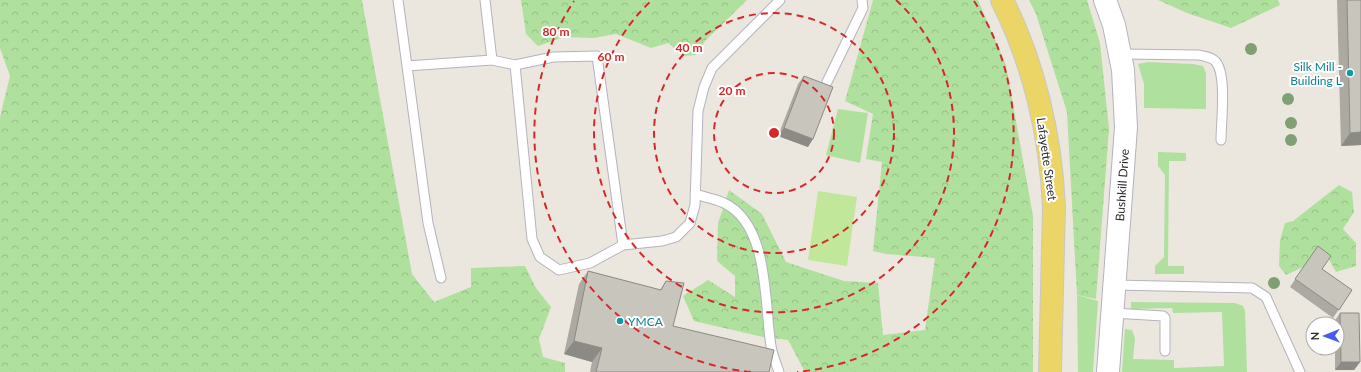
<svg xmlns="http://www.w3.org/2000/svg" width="1361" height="372" font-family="Lato,sans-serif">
<defs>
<pattern id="forest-crowns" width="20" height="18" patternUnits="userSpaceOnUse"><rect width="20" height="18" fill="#afe09e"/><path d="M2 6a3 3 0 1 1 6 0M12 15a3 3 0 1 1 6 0" fill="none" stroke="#97c088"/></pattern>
</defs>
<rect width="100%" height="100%" fill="#ece7de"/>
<path fill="#afe09e" d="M 1148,62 L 1193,64 L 1203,66 L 1206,73 L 1206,109 L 1144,108 L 1144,84 L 1138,64 Z
M 838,109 L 868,113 L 860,163 L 826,155 Z
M 1158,152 L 1186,153 L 1186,161 L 1169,161 L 1168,266 L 1184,266 L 1184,274 L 1155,274 L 1155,266 L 1164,257 L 1165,175 L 1158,166 Z
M 1077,295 L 1098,301 L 1093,372 L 1078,372 Z
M 1131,302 L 1235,303 L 1243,306 L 1245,311 L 1247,372 L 1122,372 L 1125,329 L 1132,330 L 1135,338 L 1133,359 L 1174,360 L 1174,368 L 1224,366 L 1222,312 L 1173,313 L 1172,308 L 1131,309 Z"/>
<path fill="url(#forest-crowns)" d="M 0,0 L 362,0 L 412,274 L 434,302 L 471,287 L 471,268 L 525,266 L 536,288 L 551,307 L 539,339 L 543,357 L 565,363 L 565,372 L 0,372 L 0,117 L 10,76 L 0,48 Z
M 521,0 L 747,0 L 706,40 L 696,55 L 684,56 L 668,43 L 651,48 L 616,34 L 594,38 L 564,37 L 538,46 L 526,34 Z
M 873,0 L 978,0 L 1006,65 L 1033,216 L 1033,372 L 805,372 L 788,340 L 763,337 L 694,321 L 683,296 L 708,280 L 735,297 L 735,276 L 717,261 L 718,223 L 729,190 L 762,214 L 786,262 L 844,281 L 878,283 L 883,335 L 925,330 L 935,258 L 886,254 L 873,251 L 882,162 L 866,159 L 873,114 L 845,101 Z
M 1029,0 L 1087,0 L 1100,43 L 1109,129 L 1096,299 L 1077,295 L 1067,112 L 1036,14 Z
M 1158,0 L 1278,0 L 1280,5 L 1231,28 L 1187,13 Z
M 1339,185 L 1352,192 L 1354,212 L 1343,229 L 1356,243 L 1356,266 L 1336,272 L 1327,256 L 1286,275 L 1279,266 L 1280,240 L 1285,223 L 1293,221 Z"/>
<path fill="#c1e79a" d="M 818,191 L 857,197 L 847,266 L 808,260 Z"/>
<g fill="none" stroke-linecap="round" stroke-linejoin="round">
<defs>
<path id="lane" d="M 398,0 L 407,66 L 492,60 L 515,65
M 485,0 L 492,60
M 1121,54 L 1199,55 C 1206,57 1212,57 1216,62 C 1227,76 1221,122 1221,140
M 407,66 L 428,223 L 441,278
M 827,82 L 863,8 L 862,0
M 695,194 C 704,197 716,199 724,203 C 770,225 764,304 771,346 C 772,354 776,363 779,372
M 623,245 L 597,56 L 553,57 L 515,65 L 532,239 L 540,257 L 559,270 L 590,263 L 623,245 L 662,241 L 676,237 L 690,223 L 695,205 L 698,111 L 704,87 L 712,68 L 780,0
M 1115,285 L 1252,288 L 1266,297 L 1300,372
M 1113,313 L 1163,316 L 1165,318 L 1165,351"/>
<path id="secondary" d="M 1105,0 L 1114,25 L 1123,70 L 1126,127 L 1108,372"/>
<path id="primary" d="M 1002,0 C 1034,63 1051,137 1054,207 L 1050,372"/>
</defs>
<use href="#lane" stroke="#b2b3be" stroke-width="11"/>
<use href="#secondary" stroke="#b2b3be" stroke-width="24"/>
<use href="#primary" stroke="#c8c8c8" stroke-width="24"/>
<use href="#lane" stroke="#fff" stroke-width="9"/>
<use href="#secondary" stroke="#fff" stroke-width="22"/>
<use href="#primary" stroke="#ead566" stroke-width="22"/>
</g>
<g fill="#80a074">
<circle cx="1251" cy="49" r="6"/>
<circle cx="1288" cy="99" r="6"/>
<circle cx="1291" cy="123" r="6"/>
<circle cx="1291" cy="140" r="6"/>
<circle cx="1274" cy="283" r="6"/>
</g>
<path fill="#aca9a3" d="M 1337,0 L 1361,0 L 1361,145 L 1341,146 Z
M 804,76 L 808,147 L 778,136 L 798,84 Z
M 1318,246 L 1322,269 L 1352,290 L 1333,318 L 1290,287 Z
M 588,271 L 660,290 L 666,281 L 673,326 L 769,372 L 590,372 L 592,362 L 564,354 L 579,284 Z
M 1340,313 L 1360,362 L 1354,370 L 1335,370 L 1335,348 L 1337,348 L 1337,324 L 1334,324 L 1334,322 Z"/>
<path fill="#8c8a84" d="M 784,128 L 813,139 L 808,147 L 778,136 Z
M 1361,132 L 1361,145 L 1341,146 L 1350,133 Z
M 574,341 L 602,348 L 592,362 L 564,354 Z
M 1341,362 L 1360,362 L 1354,370 L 1335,370 Z"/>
<path fill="#c8c5bd" stroke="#8c8a84" d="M 1347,0 L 1361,0 L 1361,132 L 1350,133 Z
M 804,76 L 833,87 L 813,139 L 784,128 Z
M 1318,246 L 1331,256 L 1322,269 L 1352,290 L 1339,310 L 1295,279 Z
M 588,271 L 661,290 L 666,281 L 684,283 L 673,326 L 774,350 L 769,372 L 596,372 L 602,348 L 574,341 Z
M 1340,313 L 1359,313 L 1360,362 L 1341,362 Z"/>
<g fill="none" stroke="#d62828" stroke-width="2" stroke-dasharray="7 5">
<circle cx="774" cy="133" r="60"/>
<circle cx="774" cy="133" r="120"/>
<path d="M896 0A180 180 0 1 1 652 0"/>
<path d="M751 372A240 240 0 0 1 574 1M974 1A240 240 0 0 1 797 372"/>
</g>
<g fill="#0f9aa8" stroke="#fff" stroke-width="1.5">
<circle cx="1350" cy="73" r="4"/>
<circle cx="620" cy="321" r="4"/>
</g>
<g text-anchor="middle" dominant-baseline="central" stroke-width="4" stroke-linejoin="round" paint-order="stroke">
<g font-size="12" fill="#0d838f" stroke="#fff" text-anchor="end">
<text x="1342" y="66">Silk Mill -<tspan x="1342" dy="14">Building L</tspan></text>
<text x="628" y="321" text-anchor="start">YMCA</text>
</g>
<g font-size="12" fill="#2b2b2b" stroke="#fff">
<text transform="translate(1047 159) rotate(82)">Lafayette Street</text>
<text transform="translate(1122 185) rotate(-86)">Bushkill Drive</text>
</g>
</g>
<circle cx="774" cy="133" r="6" fill="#d62828" stroke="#fff" stroke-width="2"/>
<g font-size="12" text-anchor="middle" font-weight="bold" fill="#d62828" stroke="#fff" stroke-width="4" stroke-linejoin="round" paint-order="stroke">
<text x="556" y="36">80 m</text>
<text x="689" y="52">40 m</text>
<text x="611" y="61">60 m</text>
<text x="732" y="95">20 m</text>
</g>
<g transform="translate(1325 336) rotate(269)"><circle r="19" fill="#ffffff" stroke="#aaaaaa"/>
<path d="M0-3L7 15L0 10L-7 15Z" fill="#475af1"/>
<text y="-6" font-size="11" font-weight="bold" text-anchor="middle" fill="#2b2b2b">N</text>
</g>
</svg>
